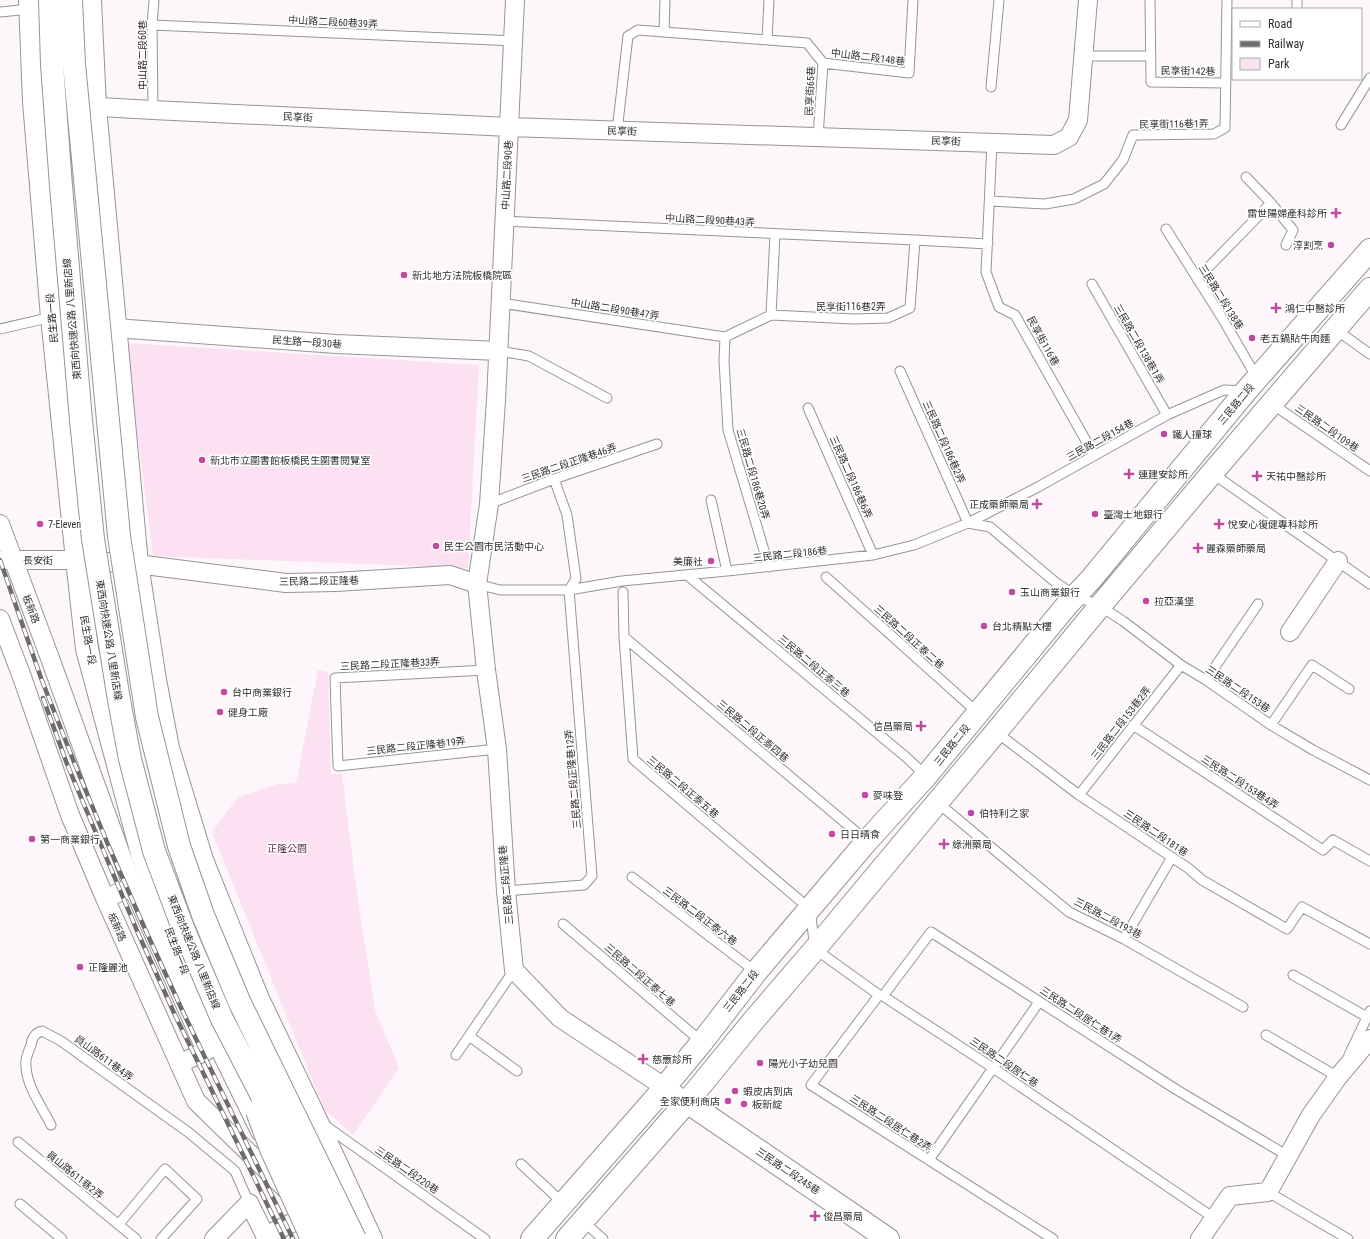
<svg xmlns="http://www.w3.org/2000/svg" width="1370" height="1239" font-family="'Roboto Condensed','Noto Sans TC',sans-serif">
<rect width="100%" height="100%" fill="#fdf7fb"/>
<path fill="#fce1f2" d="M 126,343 L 479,365 L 468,568 L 153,556 Z
M 318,670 L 328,672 L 331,774 L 342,774 L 356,886 L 375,1010 L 399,1068 L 353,1135 L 324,1109 L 212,832 L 238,797 L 278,784 L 296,783 Z"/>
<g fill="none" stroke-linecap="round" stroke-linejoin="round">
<defs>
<path id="lane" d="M 1150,0 L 1151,82 L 1226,83
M 1297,9 L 1297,0
M 0,12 L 30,9
M 152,25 L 513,41
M 664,32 L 665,0
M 767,40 L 769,0
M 1083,56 L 1151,56
M 823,63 L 909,73 L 913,0
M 991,87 L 999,0
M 153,110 L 152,25 L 154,0
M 1341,125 L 1370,78
M 617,131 L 628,36 L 638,30 L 807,43 L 823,63 L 818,137
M 992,143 L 986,272 L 999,307 L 1015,315 L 1094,455
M 1246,177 L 1271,203 L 1293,230 L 1286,245
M 990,201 L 1045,204 L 1074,199 L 1104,184 L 1123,160 L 1133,135 L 1214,134 L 1225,128 L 1227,0
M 505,221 L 915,240
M 1166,229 L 1221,316 L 1257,378
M 1197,279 L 1271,203
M 1092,284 L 1167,415
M 501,303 L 725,337
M 771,315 L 775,234
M 0,329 L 52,317
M 1335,329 L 1370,354
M 725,337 L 771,315 L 854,319 L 888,318 L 910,308 L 915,240 L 988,244
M 725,337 L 724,361 L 728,430 L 769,567
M 499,351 L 529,356 L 607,398
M 900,371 L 968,523 L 1038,487 L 1167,415 L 1224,390 L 1245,391
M 1272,404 L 1370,471
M 808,408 L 873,555
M 1212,473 L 1370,584
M 711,500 L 727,571
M 489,504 L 554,479 L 657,444
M 687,575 L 906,757 L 926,776
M 826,577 L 978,713
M 477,584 L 500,590 L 569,590 L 622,581 L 727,571 L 873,555 L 914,545 L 968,523 L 990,527 L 1055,582 L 1076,596 L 1100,606 L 1123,621 L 1181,665 L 1206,680 L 1271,725 L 1313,750 L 1370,780
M 623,592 L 624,637 L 633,759 L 810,909 L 815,949 L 879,995 L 883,996 L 993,1068 L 1214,1218
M 624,637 L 867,841
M 486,670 L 335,678 L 338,766 L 497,749
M 1206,680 L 1258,604
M 1133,725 L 1323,850 L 1333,840 L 1370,861
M 1271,725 L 1312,665 L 1349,689
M 996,732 L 1079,795 L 1188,868 L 1202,880 L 1287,929 L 1302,907 L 1370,944
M 1079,795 L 1181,665
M 937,802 L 1069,912 L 1124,939 L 1243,1007
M 632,877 L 756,972
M 506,891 L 584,885 L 592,876 L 569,590 L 576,579 L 567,515 L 554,479
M 563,924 L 702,1042
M 1124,939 L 1172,857
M 1293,975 L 1367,1017
M 879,995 L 811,1085 L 1053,1239
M 883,996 L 931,932 L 1177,1090 L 1288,1156
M 1266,1035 L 1338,1077 L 1340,1073
M 469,1036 L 517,1071
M 456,1055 L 514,970
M 1349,1055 L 1370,1011
M 323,1124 L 485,1239
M 51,1125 C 41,1105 24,1083 26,1060 C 27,1055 29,1050 31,1045 C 32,1038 35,1033 42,1031 L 61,1041 L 188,1132 L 235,1171 L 249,1203
M 18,1142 L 136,1239
M 929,1160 L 1039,1002
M 521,1164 L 563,1203
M 1268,1192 L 1348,1239
M 20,1204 L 62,1239
M 583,1221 L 603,1239
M 119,1224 L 165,1169 L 197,1199 L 161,1239"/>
<path id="street" d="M 515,0 L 496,400 L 489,504 L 477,584 L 486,670 L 497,749 L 506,891 L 514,970 L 560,1018 L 687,1102
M 82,106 L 153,110 L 509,127 L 1054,145 L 1069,137 L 1078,120 L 1088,0
M 115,328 L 336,344 L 499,351
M 0,524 L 51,661 L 133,888 L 206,1051 L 179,1064
M 3,560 L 77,560 L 137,564 L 286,583 L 335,582 L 450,575 L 477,584
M 0,619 L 22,677 L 70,815 L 105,898 L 196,1101 L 287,1190
M 1290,632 L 1338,561
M 105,898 L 198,862
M 265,1236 L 304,1217
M 214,1239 L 249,1203 L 267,1239
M 1200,1239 L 1230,1196 L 1268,1192 L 1311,1115 L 1338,1077 L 1370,1039"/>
<path id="secondary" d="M 30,0 L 34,102 L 52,317 L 77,560 L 87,649 L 142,854 L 183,970 L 262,1131
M 90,0 L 95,107 L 137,564 L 155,680 L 168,748 L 202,860 L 258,999 L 315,1118 L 371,1239
M 687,1102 L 888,1239
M 532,1239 L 654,1100 L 702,1042 L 756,972 L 867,841 L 926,776 L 1067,605 L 1092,578 L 1246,391 L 1370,250
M 567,1239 L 687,1102 L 754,1020 L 815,949 L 996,732 L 1100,606 L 1212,473 L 1370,289"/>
</defs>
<use href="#lane" stroke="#999396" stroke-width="11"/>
<use href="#street" stroke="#999396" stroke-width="20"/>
<use href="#secondary" stroke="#999396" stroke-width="24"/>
<use href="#lane" stroke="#fff" stroke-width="9"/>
<use href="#street" stroke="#fff" stroke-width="18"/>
<use href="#secondary" stroke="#fff" stroke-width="22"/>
<defs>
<path id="rail" d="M 0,560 L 41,678 L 74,762 L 109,847 L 145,929 L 183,1012 L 293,1239
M 43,698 L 67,764 L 138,933 L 175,1015 L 284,1239"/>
</defs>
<use href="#rail" stroke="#6e6b6c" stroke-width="4.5"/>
<use href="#rail" stroke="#fff" stroke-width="3" stroke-dasharray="9" stroke-linecap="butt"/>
<defs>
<path id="highway-bridge" d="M 50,0 L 52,65 L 61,186 L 81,420 L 93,539 L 119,700 L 130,759 L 154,851 L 183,928 L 222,1019 L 301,1171 L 333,1239
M 71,0 L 74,64 L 119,536 L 147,717 L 179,846 L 203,915 L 239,1001 L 355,1239
M 257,1111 L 271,1149 L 312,1239"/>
</defs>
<use href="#highway-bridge" stroke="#999396" stroke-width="24" stroke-linecap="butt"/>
<use href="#highway-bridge" stroke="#fff" stroke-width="22"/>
</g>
<g fill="#c1499f" stroke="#fff" stroke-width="1.5">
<path d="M1334 207h4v4h4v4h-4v4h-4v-4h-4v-4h4z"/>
<circle cx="1331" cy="245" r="4"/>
<circle cx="404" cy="275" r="4"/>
<path d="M1274 302h4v4h4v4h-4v4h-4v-4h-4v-4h4z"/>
<circle cx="1252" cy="338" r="4"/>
<circle cx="1164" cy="434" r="4"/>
<circle cx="202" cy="460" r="4"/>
<path d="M1127 468h4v4h4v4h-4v4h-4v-4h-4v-4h4z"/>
<path d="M1255 470h4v4h4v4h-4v4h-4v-4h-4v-4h4z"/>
<path d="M1035 498h4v4h4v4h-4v4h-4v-4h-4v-4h4z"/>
<circle cx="1095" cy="514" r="4"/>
<circle cx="40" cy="524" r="4"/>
<path d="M1217 518h4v4h4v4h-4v4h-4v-4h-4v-4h4z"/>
<circle cx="436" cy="546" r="4"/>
<path d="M1196 542h4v4h4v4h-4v4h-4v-4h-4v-4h4z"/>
<circle cx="711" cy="561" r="4"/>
<circle cx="1012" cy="592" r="4"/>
<circle cx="1146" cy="601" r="4"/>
<circle cx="984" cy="626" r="4"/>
<circle cx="224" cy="692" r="4"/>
<circle cx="220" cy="712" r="4"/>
<path d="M919 720h4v4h4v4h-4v4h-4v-4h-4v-4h4z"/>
<circle cx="865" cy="795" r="4"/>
<circle cx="971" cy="813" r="4"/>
<circle cx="832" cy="834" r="4"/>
<circle cx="32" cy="839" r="4"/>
<path d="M942 838h4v4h4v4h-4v4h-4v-4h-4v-4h4z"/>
<circle cx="80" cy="967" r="4"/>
<path d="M641 1053h4v4h4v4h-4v4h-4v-4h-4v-4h4z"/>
<circle cx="760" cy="1063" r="4"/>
<circle cx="735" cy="1091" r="4"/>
<circle cx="728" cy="1101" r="4"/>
<circle cx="744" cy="1104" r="4"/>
<path d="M813 1210h4v4h4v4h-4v4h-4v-4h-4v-4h4z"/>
</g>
<g text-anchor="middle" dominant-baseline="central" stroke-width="3.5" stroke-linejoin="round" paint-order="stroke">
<g font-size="10" fill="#312f30" stroke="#fff">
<text transform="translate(333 22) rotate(3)">中山路二段60巷39弄</text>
<text transform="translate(142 55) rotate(-90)">中山路二段60巷</text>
<text transform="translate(868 57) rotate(7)">中山路二段148巷</text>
<text transform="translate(1188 71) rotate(1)">民享街142巷</text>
<text transform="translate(810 91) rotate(-87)">民享街65巷</text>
<text transform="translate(298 117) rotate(3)">民享街</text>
<text transform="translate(1174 124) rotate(-1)">民享街116巷1弄</text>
<text transform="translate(622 131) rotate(2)">民享街</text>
<text transform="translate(946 141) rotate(2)">民享街</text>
<text transform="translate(507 175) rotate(-87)">中山路二段90巷</text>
<text transform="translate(710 220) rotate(3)">中山路二段90巷43弄</text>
<text transform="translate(1221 297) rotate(58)">三民路二段138巷</text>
<text x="851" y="306">民享街116巷2弄</text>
<text transform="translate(615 309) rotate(9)">中山路二段90巷47弄</text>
<text transform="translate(52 318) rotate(-95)">民生路一段</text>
<text transform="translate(72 319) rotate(-95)">東西向快速公路 八里新店線</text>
<text transform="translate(1043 341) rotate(61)">民享街116巷</text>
<text transform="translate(307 342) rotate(4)">民生路一段30巷</text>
<text transform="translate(1139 344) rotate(60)">三民路二段138巷1弄</text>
<text transform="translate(1236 404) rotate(-50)">三民路二段</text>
<text transform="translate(1327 428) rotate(35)">三民路二段109巷</text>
<text transform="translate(1100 440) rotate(-29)">三民路二段154巷</text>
<text transform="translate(944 442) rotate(66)">三民路二段186巷2弄</text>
<text transform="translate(569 463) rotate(-19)">三民路二段正隆巷46弄</text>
<text transform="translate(753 474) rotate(74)">三民路二段186巷20弄</text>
<text transform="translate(851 477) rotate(66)">三民路二段186巷6弄</text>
<text transform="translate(790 554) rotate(-6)">三民路二段186巷</text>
<text x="38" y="560">長安街</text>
<text transform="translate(319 581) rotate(-1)">三民路二段正隆巷</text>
<text transform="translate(31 609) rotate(69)">板新路</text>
<text transform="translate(909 637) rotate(42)">三民路二段正泰二巷</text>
<text transform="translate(88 640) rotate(80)">民生路一段</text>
<text transform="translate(109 640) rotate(81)">東西向快速公路 八里新店線</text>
<text transform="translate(390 664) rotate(-3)">三民路二段正隆巷33弄</text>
<text transform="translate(814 666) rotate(40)">三民路二段正泰三巷</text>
<text transform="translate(1238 689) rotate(34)">三民路二段153巷</text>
<text transform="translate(1121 723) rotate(-52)">三民路二段153巷2弄</text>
<text transform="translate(753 731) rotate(40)">三民路二段正泰四巷</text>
<text transform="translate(952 745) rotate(-51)">三民路二段</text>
<text transform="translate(416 746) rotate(-6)">三民路二段正隆巷19弄</text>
<text transform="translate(573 779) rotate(-95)">三民路二段正隆巷12弄</text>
<text transform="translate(1240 782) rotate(33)">三民路二段153巷4弄</text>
<text transform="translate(683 787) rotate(40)">三民路二段正泰五巷</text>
<text transform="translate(1156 833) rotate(34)">三民路二段181巷</text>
<text transform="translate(506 885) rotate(-95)">三民路二段正隆巷</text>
<text transform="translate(700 916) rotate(37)">三民路二段正泰六巷</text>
<text transform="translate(1108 918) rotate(28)">三民路二段193巷</text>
<text transform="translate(117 927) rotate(66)">板新路</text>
<text transform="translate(177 951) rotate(69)">民生路一段</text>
<text transform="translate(194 952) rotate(68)">東西向快速公路 八里新店線</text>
<text transform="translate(640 975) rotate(41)">三民路二段正泰七巷</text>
<text transform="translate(741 991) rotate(-52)">三民路二段</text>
<text transform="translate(1081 1015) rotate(33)">三民路二段居仁巷1弄</text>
<text transform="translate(104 1058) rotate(36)">員山路611巷4弄</text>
<text transform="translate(1004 1062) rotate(34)">三民路二段居仁巷</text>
<text transform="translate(891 1123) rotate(33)">三民路二段居仁巷2弄</text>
<text transform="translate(407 1170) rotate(35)">三民路二段220巷</text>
<text transform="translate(788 1171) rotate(34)">三民路二段245巷</text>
<text transform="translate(75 1175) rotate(39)">員山路611巷2弄</text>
</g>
<g font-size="10" fill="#312f30" stroke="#fff" text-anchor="start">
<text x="1327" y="213" text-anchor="end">雷世陽婦產科診所</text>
<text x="1323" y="245" text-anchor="end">淳割烹</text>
<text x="412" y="275">新北地方法院板橋院區</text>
<text x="1285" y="308">鴻仁中醫診所</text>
<text x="1260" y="338">老五鍋貼牛肉麵</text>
<text x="1172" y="434">鐵人撞球</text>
<text x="210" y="460">新北市立圖書館板橋民生圖書閱覽室</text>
<text x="1138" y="474">連建安診所</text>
<text x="1266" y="476">天祐中醫診所</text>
<text x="1029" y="504" text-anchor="end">正成藥師藥局</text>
<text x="1103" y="514">臺灣土地銀行</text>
<text x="48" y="524">7-Eleven</text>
<text x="1228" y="524">悅安心復健專科診所</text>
<text x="444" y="546">民生公園市民活動中心</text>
<text x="1206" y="548">麗森藥師藥局</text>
<text x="703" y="561" text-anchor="end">美廉社</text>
<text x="1020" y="592">玉山商業銀行</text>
<text x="1154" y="601">拉亞漢堡</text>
<text x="992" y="626">台北精點大樓</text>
<text x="232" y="692">台中商業銀行</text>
<text x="228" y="712">健身工廠</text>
<text x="913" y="726" text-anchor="end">信昌藥局</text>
<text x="873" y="795">麥味登</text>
<text x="979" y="813">伯特利之家</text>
<text x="840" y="834">日日晴食</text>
<text x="40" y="839">第一商業銀行</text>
<text x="952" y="844">綠洲藥局</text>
<text x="88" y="967">正隆麗池</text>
<text x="652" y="1059">慈蕙診所</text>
<text x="768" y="1063">陽光小子幼兒園</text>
<text x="743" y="1091">蝦皮店到店</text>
<text x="720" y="1101" text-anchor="end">全家便利商店</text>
<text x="752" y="1104">板新綻</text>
<text x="823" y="1216">俊昌藥局</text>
</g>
<g font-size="10" fill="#5f3150" stroke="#fff">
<text x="287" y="848">正隆公園</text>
</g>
</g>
<rect x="1232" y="8" width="130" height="72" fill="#ffffff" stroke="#adacac"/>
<rect x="1240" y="21" width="20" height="6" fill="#ffffff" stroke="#adacac"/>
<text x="1268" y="28" font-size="12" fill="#312f30">Road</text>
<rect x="1240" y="41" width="20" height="6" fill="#6e6b6c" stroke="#adacac"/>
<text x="1268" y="48" font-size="12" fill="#312f30">Railway</text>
<rect x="1240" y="58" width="20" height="12" fill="#fce1f2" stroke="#adacac"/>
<text x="1268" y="68" font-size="12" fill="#312f30">Park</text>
</svg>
